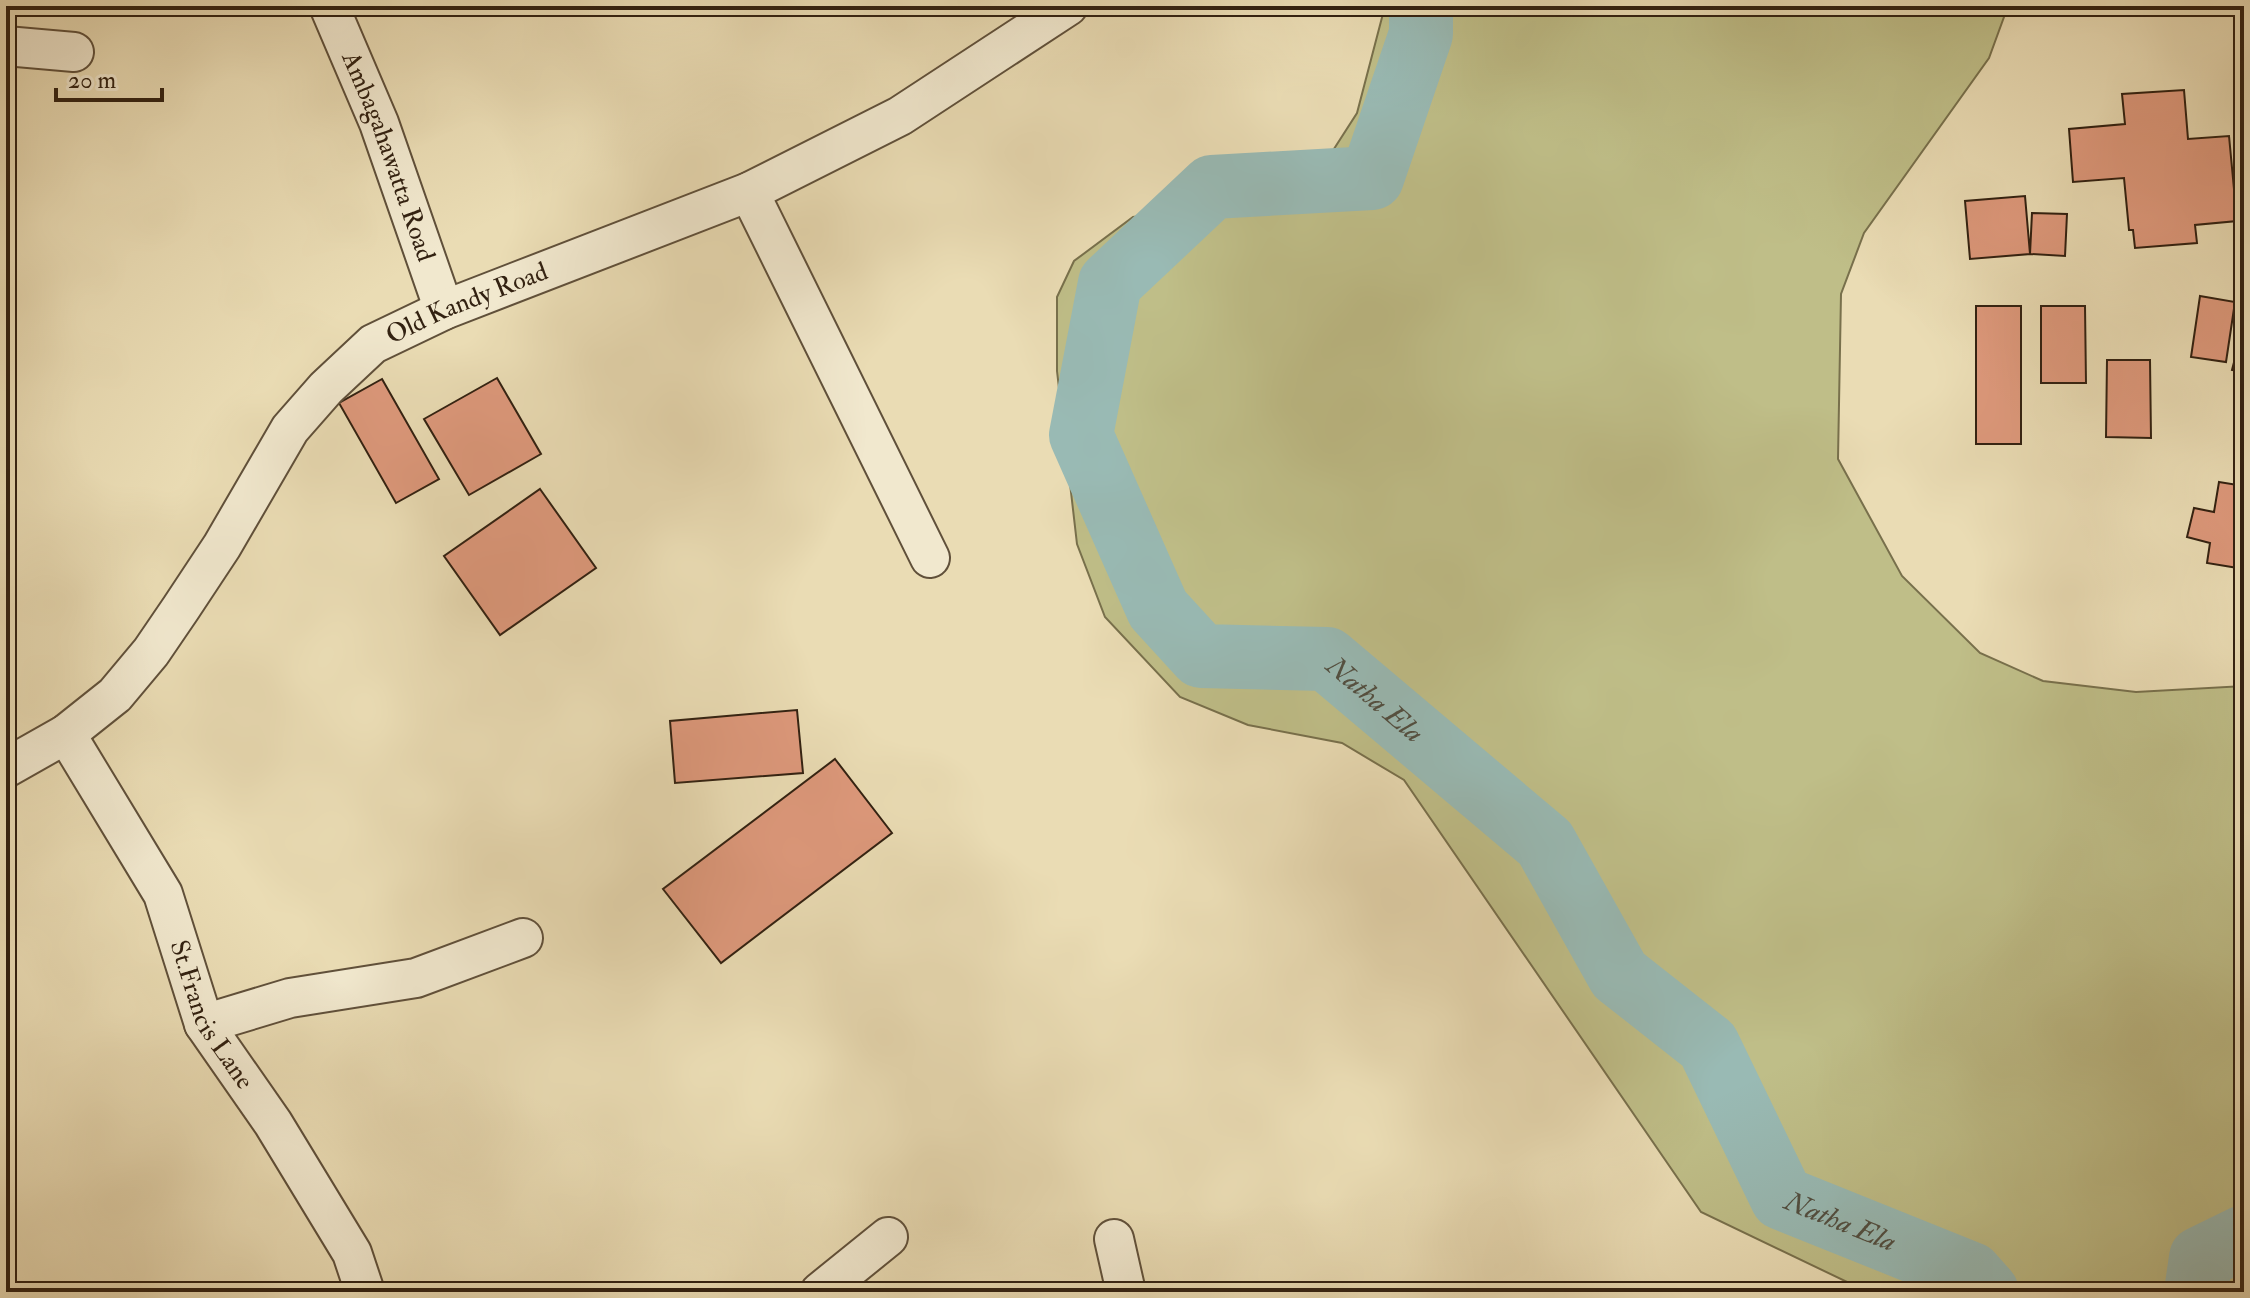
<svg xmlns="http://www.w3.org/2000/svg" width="2250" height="1298" font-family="'IM FELL Double Pica',serif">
<rect width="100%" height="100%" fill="#eadcb4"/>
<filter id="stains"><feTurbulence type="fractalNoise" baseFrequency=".0025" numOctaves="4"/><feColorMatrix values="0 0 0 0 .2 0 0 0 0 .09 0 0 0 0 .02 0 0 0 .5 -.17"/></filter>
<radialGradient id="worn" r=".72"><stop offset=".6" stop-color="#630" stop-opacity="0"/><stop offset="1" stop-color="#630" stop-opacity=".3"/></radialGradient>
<path fill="#bfbe88" stroke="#78704c" stroke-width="2" d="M 1385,6 L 2008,6 L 1989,58 L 1864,233 L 1841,294 L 1838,459 L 1902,576 L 1980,653 L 2043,681 L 2136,692 L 2244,686 L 2244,1292 L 1868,1292 L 1701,1212 L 1404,780 L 1342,743 L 1248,725 L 1180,697 L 1105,617 L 1077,544 L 1057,371 L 1057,297 L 1074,261 L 1133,217 L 1252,202 L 1314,180 L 1357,113 Z"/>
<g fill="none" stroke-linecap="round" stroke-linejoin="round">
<g stroke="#99bab4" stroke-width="64">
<path id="s1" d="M 1421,6 L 1421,34 L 1372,178 L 1212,187 L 1110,283 L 1081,435 L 1158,609 L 1201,656 L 1327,659 L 1545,843 L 1619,975 L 1708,1045 L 1782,1198 L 1971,1274 L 1987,1292"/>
<path d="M 2196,1292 L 2201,1258 L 2244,1237"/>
</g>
</g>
<path fill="#de997c" stroke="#322111" stroke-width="2" d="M 2184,90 L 2188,139 L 2229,136 L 2237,221 L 2195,225 L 2197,243 L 2135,248 L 2133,230 L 2129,230 L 2124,178 L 2073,182 L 2069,129 L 2125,124 L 2122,94 Z
M 2025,196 L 2030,254 L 1970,259 L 1965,201 Z
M 2032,213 L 2067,214 L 2065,256 L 2030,254 Z
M 2200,296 L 2235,302 L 2226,362 L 2191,357 Z
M 1976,306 L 2021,306 L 2021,444 L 1976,444 Z
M 2041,306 L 2085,306 L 2086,383 L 2041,383 Z
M 2244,324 L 2244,372 L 2232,370 Z
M 2107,360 L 2150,360 L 2151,438 L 2106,437 Z
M 497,378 L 541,454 L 469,495 L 424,419 Z
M 382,379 L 439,479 L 396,503 L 339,403 Z
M 2219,482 L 2244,486 L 2244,569 L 2207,563 L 2210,543 L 2187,537 L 2194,508 L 2214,512 Z
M 540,489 L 596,568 L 500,635 L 444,556 Z
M 797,710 L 803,773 L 675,783 L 670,721 Z
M 835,759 L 892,833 L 721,963 L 663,889 Z"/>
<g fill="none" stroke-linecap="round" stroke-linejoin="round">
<defs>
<g id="minor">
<path id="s2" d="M 329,6 L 379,123 L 444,310"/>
<path d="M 6,46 L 74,52"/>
<path d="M 749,192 L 930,558"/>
<path id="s3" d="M 66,734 L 163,894 L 204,1024 L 273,1123 L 352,1253 L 365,1292"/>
<path id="s4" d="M 6,768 L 66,734 L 115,695 L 151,652 L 181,608 L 222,546 L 290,429 L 326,388 L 373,344 L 444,310 L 749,192 L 900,116 L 1068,6"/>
<path d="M 204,1024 L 290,998 L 416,978 L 523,938"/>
<path d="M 1114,1239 L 1126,1292"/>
<path d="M 820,1292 L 888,1237"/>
</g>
</defs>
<use href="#minor" stroke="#60503a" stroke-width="42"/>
<use href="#minor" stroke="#f1e8ce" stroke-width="38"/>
</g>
<g text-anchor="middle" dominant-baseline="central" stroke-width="8" stroke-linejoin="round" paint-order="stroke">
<g font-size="26" fill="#322111" stroke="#f1e8ce">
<text stroke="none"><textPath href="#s2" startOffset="162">Ambagahawatta Road</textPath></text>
<text stroke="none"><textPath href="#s4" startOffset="672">Old Kandy Road</textPath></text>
<text stroke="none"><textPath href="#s3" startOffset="318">St.Francis Lane</textPath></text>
</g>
<g font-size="28" font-style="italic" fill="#514f42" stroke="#f1e8ce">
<text stroke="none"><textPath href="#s1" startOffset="1078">Natha Ela</textPath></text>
<text stroke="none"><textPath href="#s1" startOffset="1798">Natha Ela</textPath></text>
</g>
</g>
<rect width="2250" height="1298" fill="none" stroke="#eadcb4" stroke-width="32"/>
<rect x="8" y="8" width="2234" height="1282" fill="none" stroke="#322111" stroke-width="4"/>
<rect x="16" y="16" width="2218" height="1266" fill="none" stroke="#322111" stroke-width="2"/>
<path d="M56 88v12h106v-12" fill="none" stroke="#322111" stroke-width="4"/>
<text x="68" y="88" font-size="24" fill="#322111" stroke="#f1e8ce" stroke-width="6" paint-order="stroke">20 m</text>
<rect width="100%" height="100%" filter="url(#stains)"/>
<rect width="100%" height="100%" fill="url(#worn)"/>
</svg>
